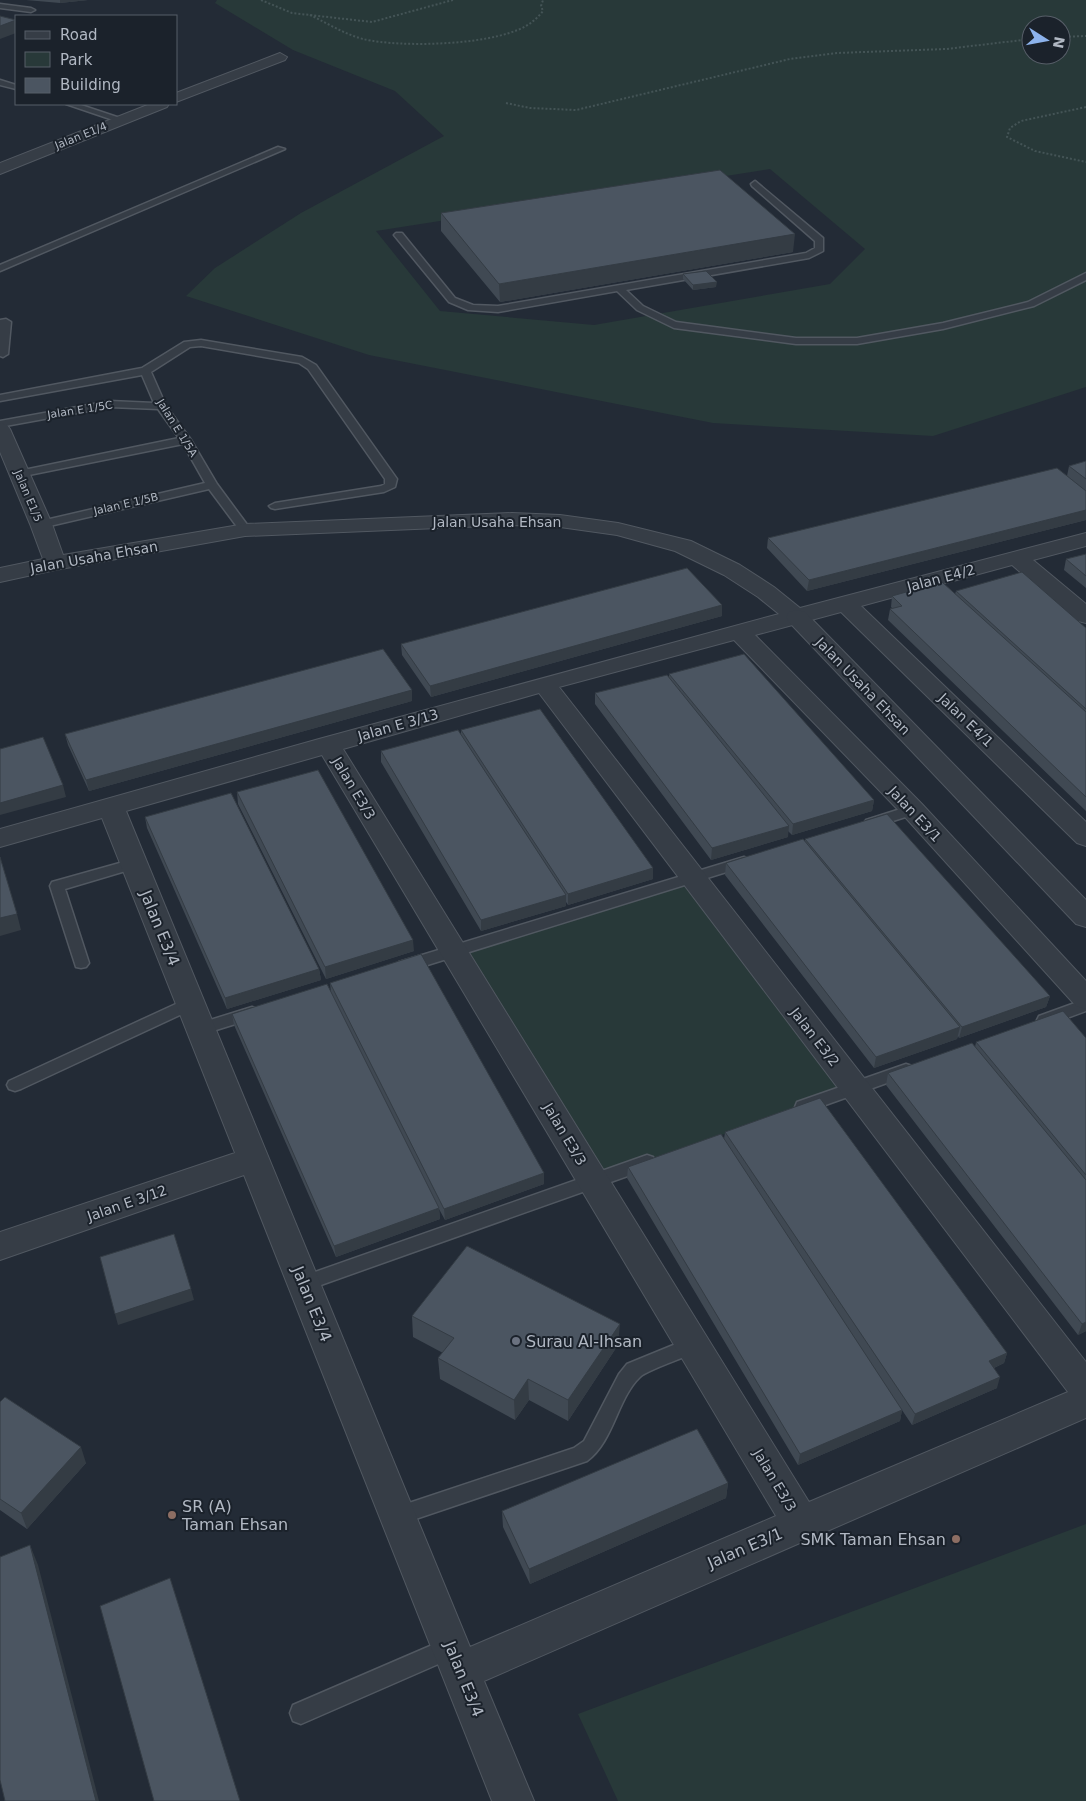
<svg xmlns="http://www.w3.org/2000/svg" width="1086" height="1801" font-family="'DejaVu Sans',sans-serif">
<rect width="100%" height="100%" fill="#232b36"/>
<path fill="#283939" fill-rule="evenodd" d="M 217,0 L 1086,0 L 1086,387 L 933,436 L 713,423 L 369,355 L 186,296 L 215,268 L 301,213 L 444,136 L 395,91 L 293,50 L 215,3 ZM 1031,25 L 1061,25 L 1061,55 L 1031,55 ZM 770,169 L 865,249 L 830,284 L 594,325 L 440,311 L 376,231 Z
M 693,878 L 854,1088 L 593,1181 L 454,951 Z
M 1086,1524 L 1086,1801 L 618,1801 L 578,1714 Z"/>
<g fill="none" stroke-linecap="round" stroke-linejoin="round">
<defs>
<path id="service" d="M 0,4 L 31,8 L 35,10 L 31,12 L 0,8 Z
M 0,80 L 16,85 L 16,89 L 0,85 Z
M 66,104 L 78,104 L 126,120 L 119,122 Z
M 278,147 L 285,149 L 0,271 L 0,265 Z
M 755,181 L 823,238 L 823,251 L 809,258 L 626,290 L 643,306 L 676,322 L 796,338 L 857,338 L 943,323 L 1028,302 L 1086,273 L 1086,280 L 1034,306 L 943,329 L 857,344 L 796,344 L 674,328 L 637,310 L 617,291 L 498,312 L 468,310 L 449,302 L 394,235 L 396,233 L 402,233 L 455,298 L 473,305 L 498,306 L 806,253 L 815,248 L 815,241 L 752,186 L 751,184 Z
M 6,319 L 11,322 L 8,354 L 3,357 L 0,356 L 0,320 Z
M 201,340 L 302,357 L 316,365 L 397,479 L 395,487 L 384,492 L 275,509 L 271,508 L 269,506 L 275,503 L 381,486 L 385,484 L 385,479 L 308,369 L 299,363 L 201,346 L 190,347 L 151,372 L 166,406 L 191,440 L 217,484 L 251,530 L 249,532 L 241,532 L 209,489 L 41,528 L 37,526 L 35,524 L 37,522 L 205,483 L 183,444 L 19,477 L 13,474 L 19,471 L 179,438 L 158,409 L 110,407 L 0,427 L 0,421 L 110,401 L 154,403 L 142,375 L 0,401 L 0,395 L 142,368 L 184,342 Z
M 913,805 L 918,807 L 920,810 L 918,813 L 871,828 L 866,826 L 864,823 L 866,820 Z
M 744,857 L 749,859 L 751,862 L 749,865 L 405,972 L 399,970 L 397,966 L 399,962 Z
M 134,859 L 139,861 L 141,864 L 139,867 L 65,889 L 89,963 L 86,967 L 81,968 L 76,967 L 50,886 L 52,882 Z
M 191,997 L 197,999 L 199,1003 L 197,1007 L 21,1089 L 15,1091 L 9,1089 L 7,1085 L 9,1081 Z
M 1086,999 L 1086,1011 L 1045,1026 L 1039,1024 L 1037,1020 L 1039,1016 Z
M 252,1007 L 258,1009 L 260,1013 L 258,1017 L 200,1035 L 194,1033 L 192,1029 L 194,1025 Z
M 906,1064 L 912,1066 L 914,1070 L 912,1074 L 803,1113 L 797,1112 L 795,1107 L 797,1102 Z
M 647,1155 L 653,1157 L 656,1162 L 653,1167 L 304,1291 L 298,1288 L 295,1283 L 298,1278 Z
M 693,1337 L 700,1339 L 702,1345 L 700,1351 C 688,1356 647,1370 640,1377 C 617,1399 614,1441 587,1461 L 398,1525 L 391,1523 L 388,1516 L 391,1509 L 574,1448 L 584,1441 L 619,1374 L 627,1364 Z
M 451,1637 L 459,1641 L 462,1648 L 459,1655 L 301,1724 L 293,1721 L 290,1713 L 293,1705 Z"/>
<path id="minor" d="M 280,53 L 287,57 L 285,60 L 176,102 L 176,93 Z
M 150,104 L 169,104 L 167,107 L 0,174 L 0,163 Z
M 0,423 L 7,425 L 10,429 L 52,524 L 63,555 L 245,524 L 512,513 L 560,515 L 618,523 L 691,541 L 740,565 L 774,587 L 800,608 L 1086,533 L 1086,546 L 1033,560 L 1086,604 L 1086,623 L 1078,621 L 1012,565 L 861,606 L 1086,822 L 1086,846 L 1077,843 L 841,612 L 755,635 L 922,804 L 1086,981 L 1086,1009 L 1076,1006 L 904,816 L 734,640 L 559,687 L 1086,1362 L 1086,1418 L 484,1681 L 534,1801 L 492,1801 L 244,1175 L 0,1260 L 0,1232 L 235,1153 L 102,818 L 0,847 L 0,829 L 319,739 L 779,614 L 758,597 L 724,575 L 675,551 L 617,535 L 560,527 L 512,525 L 245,536 L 55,570 L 0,582 L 0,568 L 43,559 L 30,524 L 0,452 ZM 539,693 L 1068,1392 L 809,1502 L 343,749 ZM 322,755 L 776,1516 L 470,1647 L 126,811 Z"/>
<path id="tertiary" d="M 797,610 L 805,612 L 1086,900 L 1086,927 L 1076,924 L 789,622 L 786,617 L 789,612 Z"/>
</defs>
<use href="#service" stroke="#515861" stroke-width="3"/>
<use href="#minor" stroke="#515861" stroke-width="2"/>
<use href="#tertiary" stroke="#515861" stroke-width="2"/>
<path stroke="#445456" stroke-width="2" stroke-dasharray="2 2" stroke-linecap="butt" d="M 261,0 L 292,13 L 372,22 L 453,0
M 310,15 C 327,23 344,34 363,39 C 400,48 502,46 532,22 C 536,19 540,15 543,11 L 541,6 L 543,0
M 1061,37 L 1086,36
M 506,103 L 530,108 L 576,110 L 790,59 L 837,53 L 946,49 L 1031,39
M 1086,107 L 1021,121 L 1010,128 L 1007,137 L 1035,151 L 1086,162"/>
<use href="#service" fill="#363d46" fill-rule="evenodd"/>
<use href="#minor" fill="#363d46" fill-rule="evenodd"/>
<use href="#tertiary" fill="#363d46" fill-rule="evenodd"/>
</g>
<path fill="#404953" d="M 26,0 L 88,0 L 60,3 Z
M 441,213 L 793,252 L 500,302 L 441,231 Z
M 683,274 L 716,287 L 693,290 L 683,279 Z
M 1086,461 L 1086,491 L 1068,476 L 1086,491 L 1086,520 L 807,591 L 767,548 L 768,538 L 1067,476 L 1069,466 Z
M 1086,554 L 1086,588 L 1064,570 L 1066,559 Z
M 956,591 L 1086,628 L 1086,811 L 888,620 L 890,609 L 892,608 L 891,607 L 892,596 L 955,594 Z
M 722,605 L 722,616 L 431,697 L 402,655 L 401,644 Z
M 669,674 L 874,800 L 872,811 L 792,835 L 788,831 L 788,837 L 711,860 L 595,704 L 595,693 L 669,678 Z
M 412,701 L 89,791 L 68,745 L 65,734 Z
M 461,730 L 653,868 L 653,879 L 568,905 L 566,902 L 566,906 L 481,931 L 381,762 L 381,751 L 461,735 Z
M 237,792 L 414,951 L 326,979 L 238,804 Z
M 145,817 L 319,969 L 321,980 L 227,1009 L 147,828 Z
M 805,839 L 1050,996 L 1046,1007 L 959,1038 L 958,1036 L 957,1039 L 874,1068 L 725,875 L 726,863 L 805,842 Z
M 330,983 L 544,1173 L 544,1184 L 445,1220 L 439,1209 L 440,1219 L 336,1257 L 234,1025 L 232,1014 L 331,993 Z
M 1086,1038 L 1086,1331 L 1078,1335 L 886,1085 L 888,1073 L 975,1047 L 976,1042 Z
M 725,1132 L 1007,1353 L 1004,1363 L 994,1368 L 997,1388 L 912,1425 L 902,1410 L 900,1421 L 798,1465 L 627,1178 L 628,1167 L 724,1139 Z
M 412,1316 L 618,1345 L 568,1421 L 529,1400 L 515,1420 L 440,1379 L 438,1358 L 443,1353 L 413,1337 Z
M 0,1402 L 86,1463 L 27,1529 L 0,1510 Z
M 728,1483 L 726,1498 L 530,1584 L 503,1527 L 502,1511 Z"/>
<path fill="#343c44" d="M 60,0 L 88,0 L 60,3 Z
M 16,20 L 16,33 L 0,39 L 0,26 Z
M 795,234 L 793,252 L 500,302 L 499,284 Z
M 717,282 L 716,287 L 693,290 L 693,285 Z
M 1086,510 L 1086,520 L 807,591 L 809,580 Z
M 722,605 L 722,616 L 431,697 L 430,686 Z
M 412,690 L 412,701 L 89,791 L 86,780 Z
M 63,785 L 66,797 L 0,815 L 0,803 Z
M 874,800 L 872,811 L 792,835 L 793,824 Z
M 789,826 L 788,837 L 711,860 L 712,848 Z
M 653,868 L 653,879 L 568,905 L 568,894 Z
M 566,895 L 566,906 L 481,931 L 481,920 Z
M 17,914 L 21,930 L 0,936 L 0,918 Z
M 413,940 L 414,951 L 326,979 L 325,967 Z
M 319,969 L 321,980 L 227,1009 L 225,998 Z
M 1050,996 L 1046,1007 L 959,1038 L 962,1027 Z
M 960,1027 L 957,1039 L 874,1068 L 876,1057 Z
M 544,1173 L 544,1184 L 445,1220 L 444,1209 Z
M 439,1208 L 440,1219 L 336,1257 L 334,1246 Z
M 191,1289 L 194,1300 L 118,1325 L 115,1314 Z
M 1086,1322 L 1086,1331 L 1078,1335 L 1082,1324 Z
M 620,1324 L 618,1345 L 568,1421 L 568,1400 Z
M 1007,1353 L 1004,1363 L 985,1372 L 989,1361 Z
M 1000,1377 L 997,1388 L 912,1425 L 915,1414 Z
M 528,1379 L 529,1400 L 515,1420 L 514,1400 Z
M 902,1410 L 900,1421 L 798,1465 L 800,1454 Z
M 81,1447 L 86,1463 L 27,1529 L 21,1513 Z
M 728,1483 L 726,1498 L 530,1584 L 529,1569 Z
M 30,1545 L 38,1565 L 99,1801 L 96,1801 Z"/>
<path fill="#4b5561" stroke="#343c44" d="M 0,16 L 16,20 L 0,26 Z
M 720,170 L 795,234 L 499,284 L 441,213 Z
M 706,271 L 717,282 L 693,285 L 683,274 Z
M 1086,461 L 1086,479 L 1069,466 Z
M 1057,468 L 1086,491 L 1086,510 L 809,580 L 768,538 Z
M 1086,554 L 1086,576 L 1066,559 Z
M 687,568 L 722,605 L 430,686 L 401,644 Z
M 1022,572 L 1086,628 L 1086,709 L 956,591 Z
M 942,582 L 1086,712 L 1086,797 L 890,609 L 902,606 L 892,596 Z
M 383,649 L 412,690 L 86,780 L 65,734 Z
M 744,654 L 874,800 L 793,824 L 669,674 Z
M 667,675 L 789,826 L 712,848 L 595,693 Z
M 540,709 L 653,868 L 568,894 L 461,730 Z
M 458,730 L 566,895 L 481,920 L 381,751 Z
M 43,737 L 63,785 L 0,803 L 0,749 Z
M 318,770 L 413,940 L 325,967 L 237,792 Z
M 231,793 L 319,969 L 225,998 L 145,817 Z
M 887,814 L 1050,996 L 962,1027 L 805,839 Z
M 803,839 L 960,1027 L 876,1057 L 726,863 Z
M 0,857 L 17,914 L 0,918 Z
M 421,954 L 544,1173 L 444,1209 L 330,983 Z
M 327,984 L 439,1208 L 334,1246 L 232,1014 Z
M 1063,1011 L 1086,1038 L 1086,1175 L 976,1042 Z
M 972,1043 L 1086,1180 L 1086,1322 L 1082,1324 L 888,1073 Z
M 820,1098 L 1007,1353 L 989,1361 L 1000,1377 L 915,1414 L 725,1132 Z
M 721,1134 L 902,1410 L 800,1454 L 628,1167 Z
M 174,1234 L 191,1289 L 115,1314 L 100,1257 Z
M 467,1246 L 620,1324 L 568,1400 L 528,1379 L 514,1400 L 438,1358 L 454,1338 L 412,1316 Z
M 5,1397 L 81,1447 L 21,1513 L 0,1499 L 0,1402 Z
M 697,1429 L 728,1483 L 529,1569 L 502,1511 Z
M 30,1545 L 96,1801 L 5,1801 L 0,1780 L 0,1557 Z
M 170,1578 L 240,1801 L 154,1801 L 100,1606 Z"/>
<circle fill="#6b7280" stroke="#1b222b" stroke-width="2" cx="516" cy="1341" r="5"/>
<g fill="#8d6e63" stroke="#1b222b" stroke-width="2">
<circle cx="172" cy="1515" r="5"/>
<circle cx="956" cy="1539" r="5"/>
</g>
<g text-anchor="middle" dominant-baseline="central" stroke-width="4" stroke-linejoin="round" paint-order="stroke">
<g font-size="11" fill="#b1b8c3" stroke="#1b222b">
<text transform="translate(81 136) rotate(-22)">Jalan E1/4</text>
<text transform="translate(80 410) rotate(-9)">Jalan E 1/5C</text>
<text transform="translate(177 428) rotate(58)">Jalan E 1/5A</text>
<text transform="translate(28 496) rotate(67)">Jalan E1/5</text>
<text transform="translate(126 504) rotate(-13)">Jalan E 1/5B</text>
</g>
<g font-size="14" fill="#b1b8c3" stroke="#1b222b">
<text x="497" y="522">Jalan Usaha Ehsan</text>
<text transform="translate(94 557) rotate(-10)">Jalan Usaha Ehsan</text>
<text transform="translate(941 578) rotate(-15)">Jalan E4/2</text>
<text transform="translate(863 686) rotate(46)">Jalan Usaha Ehsan</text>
<text transform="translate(966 720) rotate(44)">Jalan E4/1</text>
<text transform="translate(398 725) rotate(-16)">Jalan E 3/13</text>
<text transform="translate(354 788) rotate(59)">Jalan E3/3</text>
<text transform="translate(915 814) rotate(47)">Jalan E3/1</text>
<text transform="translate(815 1037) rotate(52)">Jalan E3/2</text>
<text transform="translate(565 1134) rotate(59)">Jalan E3/3</text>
<text transform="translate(127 1203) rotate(-19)">Jalan E 3/12</text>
<text transform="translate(775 1480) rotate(59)">Jalan E3/3</text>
</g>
<g font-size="16" fill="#b1b8c3" stroke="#1b222b">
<text transform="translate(160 928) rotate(68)">Jalan E3/4</text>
<text transform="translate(312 1304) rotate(68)">Jalan E3/4</text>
<text transform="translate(745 1548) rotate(-23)">Jalan E3/1</text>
<text transform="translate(464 1679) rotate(68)">Jalan E3/4</text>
</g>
<g font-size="16" fill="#b1b8c3" stroke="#1b222b" text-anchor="start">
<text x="526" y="1341">Surau Al-Ihsan</text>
<text x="182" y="1506">SR (A)<tspan x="182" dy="18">Taman Ehsan</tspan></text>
<text x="946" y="1539" text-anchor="end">SMK Taman Ehsan</text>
</g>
</g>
<rect x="15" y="15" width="162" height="90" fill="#1b222b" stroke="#575e68"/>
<rect x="25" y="31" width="25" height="8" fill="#363d46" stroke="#575e68"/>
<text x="60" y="40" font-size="15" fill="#b1b8c3">Road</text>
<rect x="25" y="52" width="25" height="15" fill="#283939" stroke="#575e68"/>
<text x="60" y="65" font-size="15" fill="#b1b8c3">Park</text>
<rect x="25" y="78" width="25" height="15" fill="#4b5561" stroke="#575e68"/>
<text x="60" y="90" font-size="15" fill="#b1b8c3">Building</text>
<g transform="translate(1046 40) rotate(101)"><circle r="24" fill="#1b222b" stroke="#575e68"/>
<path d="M0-4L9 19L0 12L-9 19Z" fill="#8db3ec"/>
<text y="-8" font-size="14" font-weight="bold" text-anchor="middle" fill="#b1b8c3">N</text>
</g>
</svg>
